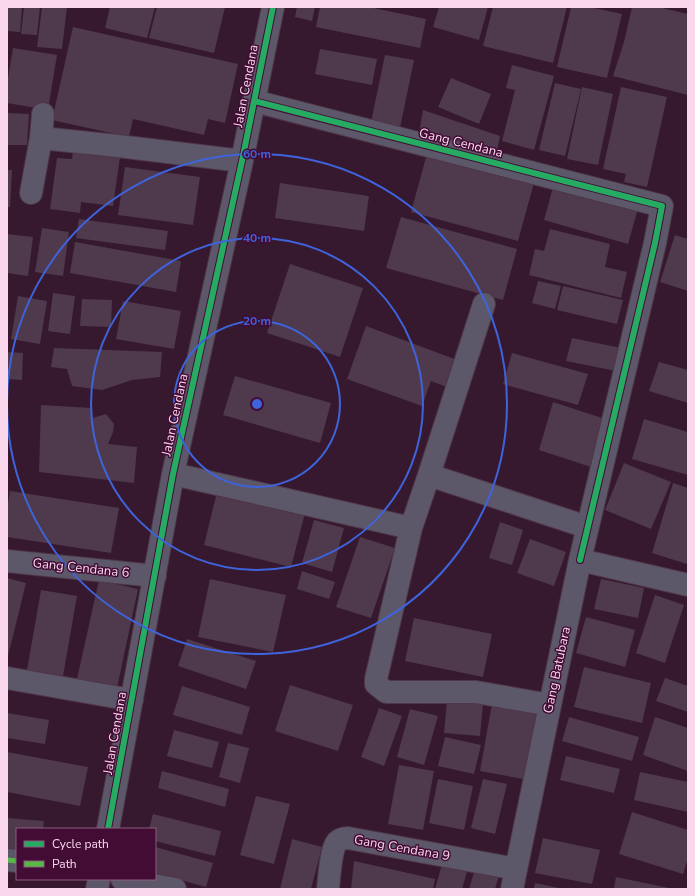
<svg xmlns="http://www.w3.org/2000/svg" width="695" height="896" font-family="'Nunito Sans',sans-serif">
<rect width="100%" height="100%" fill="#36192f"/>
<path fill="#4f394d" d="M 7,7 L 22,7 L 20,32 L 7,31 Z
M 24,7 L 40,7 L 37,35 L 21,34 Z
M 42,7 L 67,7 L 62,49 L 37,47 Z
M 110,7 L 155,7 L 147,38 L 105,28 Z
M 157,7 L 225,7 L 214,53 L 149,38 Z
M 297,7 L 315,7 L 312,21 L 295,17 Z
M 320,7 L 369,7 L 426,19 L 420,48 L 316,27 Z
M 439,7 L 488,7 L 479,40 L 433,27 Z
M 493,7 L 567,7 L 553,63 L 483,46 Z
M 571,7 L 590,7 L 622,14 L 607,78 L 557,67 Z
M 632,7 L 658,7 L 688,14 L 688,95 L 613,76 L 624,42 Z
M 73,27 L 238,64 L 225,123 L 208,119 L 204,135 L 133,119 L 129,137 L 52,120 Z
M 13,48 L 57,55 L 48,110 L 7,103 L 7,84 Z
M 320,49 L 377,59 L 372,85 L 315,74 Z
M 385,55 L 414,60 L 400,128 L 371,122 Z
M 512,65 L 554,76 L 534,150 L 502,141 L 515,90 L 506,88 Z
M 451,78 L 491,94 L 479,124 L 438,107 Z
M 555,83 L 581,89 L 565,156 L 539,150 Z
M 582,87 L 613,94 L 598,165 L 567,159 Z
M 621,87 L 667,97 L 647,187 L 624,182 L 626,174 L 603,169 Z
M 423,110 L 500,136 L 496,155 L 419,134 Z
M 7,113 L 29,114 L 27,145 L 7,145 Z
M 74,143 L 121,150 L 113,206 L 81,202 L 80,213 L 50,209 L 57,158 L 72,159 Z
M 428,150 L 535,179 L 518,241 L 411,212 Z
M 125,167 L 200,177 L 193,225 L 118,215 Z
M 7,170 L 12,170 L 10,207 L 7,207 Z
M 555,180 L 639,205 L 628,244 L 544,220 Z
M 280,183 L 369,196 L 364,231 L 275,218 Z
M 401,217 L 517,249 L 503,300 L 386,268 Z
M 79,219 L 168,231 L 165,250 L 76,238 Z
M 42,228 L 69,232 L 63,276 L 35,272 Z
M 550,229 L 610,244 L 605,267 L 627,272 L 621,298 L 529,275 L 535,249 L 544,251 Z
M 7,234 L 33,237 L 28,276 L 7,273 Z
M 675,235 L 688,239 L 688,291 L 660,282 Z
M 75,242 L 181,261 L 176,292 L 70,273 Z
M 290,264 L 363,288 L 340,357 L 267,333 Z
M 538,281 L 561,286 L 555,309 L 532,303 Z
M 563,286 L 623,300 L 617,324 L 557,310 Z
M 53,293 L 75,296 L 70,334 L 48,331 Z
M 18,296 L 47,301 L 40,344 L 11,339 Z
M 82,299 L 112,300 L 111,327 L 80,326 Z
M 123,301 L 181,311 L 174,349 L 116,339 Z
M 366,326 L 457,360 L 447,387 L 431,381 L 422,406 L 347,379 Z
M 572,338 L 621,348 L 616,371 L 566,361 Z
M 54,348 L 162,352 L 160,377 L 132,380 L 102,390 L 72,386 L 67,369 L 51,367 Z
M 7,352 L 23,353 L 22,380 L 7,379 Z
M 512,353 L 588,374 L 578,405 L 503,384 Z
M 659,362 L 688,370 L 688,403 L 649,391 Z
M 235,376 L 331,403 L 320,443 L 223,415 Z
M 553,402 L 605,419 L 591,467 L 539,450 Z
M 41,405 L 92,408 L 93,418 L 106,414 L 114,424 L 113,432 L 108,444 L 137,447 L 134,483 L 39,472 Z
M 644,419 L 688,432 L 688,475 L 632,459 Z
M 624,463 L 671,482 L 651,529 L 605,510 Z
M 673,483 L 688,488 L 688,559 L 687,564 L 652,553 Z
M 218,488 L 306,509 L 291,567 L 204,545 Z
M 10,491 L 119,508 L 111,553 L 7,537 L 7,510 Z
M 314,520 L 344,528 L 332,572 L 302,563 Z
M 500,522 L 523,530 L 512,565 L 489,558 Z
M 360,537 L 395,548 L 371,618 L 336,607 Z
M 530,539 L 566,552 L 554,586 L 517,573 Z
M 302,571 L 335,582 L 329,599 L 297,589 Z
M 7,578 L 26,583 L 8,656 L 7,656 Z
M 210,579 L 286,595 L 273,652 L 198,637 Z
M 601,579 L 644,588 L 638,618 L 594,609 Z
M 99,580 L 138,589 L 117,688 L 77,679 Z
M 41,590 L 77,596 L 63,676 L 27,670 Z
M 655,595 L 684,605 L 665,663 L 636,653 Z
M 586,617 L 635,630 L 625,667 L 576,653 Z
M 414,618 L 492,634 L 483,677 L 405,661 Z
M 187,639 L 256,661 L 246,689 L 178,666 Z
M 584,667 L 651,683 L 642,723 L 574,707 Z
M 665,678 L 688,686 L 688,712 L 656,701 Z
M 290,685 L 353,705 L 338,751 L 275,731 Z
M 182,686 L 250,707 L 242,735 L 173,715 Z
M 493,698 L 538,706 L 523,779 L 480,771 Z
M 447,701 L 483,704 L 480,736 L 444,733 Z
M 379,708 L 402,716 L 384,766 L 361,757 Z
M 410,709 L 438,716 L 424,765 L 397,757 Z
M 7,713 L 49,720 L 45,744 L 7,738 Z
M 569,717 L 639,737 L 632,761 L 562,741 Z
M 655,717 L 688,728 L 688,771 L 643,755 Z
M 174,730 L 219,742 L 212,768 L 167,756 Z
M 445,737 L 481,745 L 474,774 L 438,766 Z
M 228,743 L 249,748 L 240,783 L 219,777 Z
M 7,752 L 88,767 L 80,806 L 7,792 Z
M 566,756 L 620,769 L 614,793 L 560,780 Z
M 399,765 L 434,771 L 423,830 L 388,824 Z
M 162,771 L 229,789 L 225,807 L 158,788 Z
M 640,772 L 688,782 L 688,812 L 634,800 Z
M 438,779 L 473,786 L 464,830 L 429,823 Z
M 483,779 L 507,784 L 495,834 L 471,828 Z
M 256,796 L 290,804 L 274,864 L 240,855 Z
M 632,812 L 688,830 L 688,858 L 683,874 L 619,854 Z
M 153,814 L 221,831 L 215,856 L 155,841 L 155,829 L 149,829 Z
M 7,818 L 44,821 L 43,829 L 17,829 L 17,855 L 7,854 Z
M 543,838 L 600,850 L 592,884 L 535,873 Z
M 292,839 L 322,847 L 311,889 L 280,889 Z
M 155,847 L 213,863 L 206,887 L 155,873 Z
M 354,861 L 435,879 L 433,889 L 351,889 Z
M 443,861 L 468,868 L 462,889 L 435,889 Z
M 476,865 L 500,872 L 495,889 L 469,889 Z
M 616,877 L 669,888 L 668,889 L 614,889 Z
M 535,883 L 559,888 L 559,889 L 534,889 Z"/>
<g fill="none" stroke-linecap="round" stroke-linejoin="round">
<defs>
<path id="minor" d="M 254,101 L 662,206 L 655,243 L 580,560
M 43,114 L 41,138 L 118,146 L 242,161
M 31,193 L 41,138
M 484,304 L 429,475 L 587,527
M 173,474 L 411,528
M 429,475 L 411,528 L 376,679 L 376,684 L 386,692 L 476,692 L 550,705
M 7,561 L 155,576
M 7,678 L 132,700
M 108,829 L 173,474 L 242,161 L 273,7
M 7,860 L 17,861
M 122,879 L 175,889
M 97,889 L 99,879
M 328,889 C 329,879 331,849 337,842 C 340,839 344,838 348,838 L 516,869
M 512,889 L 580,560 L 688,585"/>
</defs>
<use href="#minor" stroke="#4f3648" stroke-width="24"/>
<use href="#minor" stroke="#5c586a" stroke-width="22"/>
<path stroke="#58b947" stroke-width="5" stroke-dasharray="10 5" stroke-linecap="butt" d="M 7,860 L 17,861"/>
<defs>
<path id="cycleway" d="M 254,101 L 662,206 L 655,243 L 580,560
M 108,829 L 173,474 L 242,161 L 273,7"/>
</defs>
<use href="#cycleway" stroke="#430c35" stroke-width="8"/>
<use href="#cycleway" stroke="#26ab63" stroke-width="6"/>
</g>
<g fill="none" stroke="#3e63db" stroke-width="2">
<circle cx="257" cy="404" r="83"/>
<circle cx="257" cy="404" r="166"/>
<path d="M7 402A250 250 0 1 1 7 406"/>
</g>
<g text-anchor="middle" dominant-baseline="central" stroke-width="3" stroke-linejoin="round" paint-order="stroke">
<g font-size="13" fill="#fad7ed" stroke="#430c35">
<text transform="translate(246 86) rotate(-79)">Jalan Cendana</text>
<text transform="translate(461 143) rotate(14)">Gang Cendana</text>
<text transform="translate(175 415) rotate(-78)">Jalan Cendana</text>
<text transform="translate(81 568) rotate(6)">Gang Cendana 6</text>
<text transform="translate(557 670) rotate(-78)">Gang Batubara</text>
<text transform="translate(115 733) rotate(-80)">Jalan Cendana</text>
<text transform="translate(402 848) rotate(10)">Gang Cendana 9</text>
</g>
</g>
<circle cx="257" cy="404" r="6" fill="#3e63db" stroke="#430c35" stroke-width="2"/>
<g font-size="12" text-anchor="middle" font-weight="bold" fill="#3e63db" stroke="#430c35" stroke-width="3" stroke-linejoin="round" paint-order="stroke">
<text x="257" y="158">60 m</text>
<text x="257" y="242">40 m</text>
<text x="257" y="325">20 m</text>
</g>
<rect width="695" height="896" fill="none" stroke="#fad7ed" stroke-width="16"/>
<rect x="16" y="828" width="140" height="52" fill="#430c35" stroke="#8c5d7f"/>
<rect x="24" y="841" width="20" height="6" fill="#26ab63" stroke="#8c5d7f"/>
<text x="52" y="848" font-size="12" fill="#fad7ed">Cycle path</text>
<rect x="24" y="861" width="20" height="6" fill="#58b947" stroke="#8c5d7f"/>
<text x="52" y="868" font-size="12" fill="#fad7ed">Path</text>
</svg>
